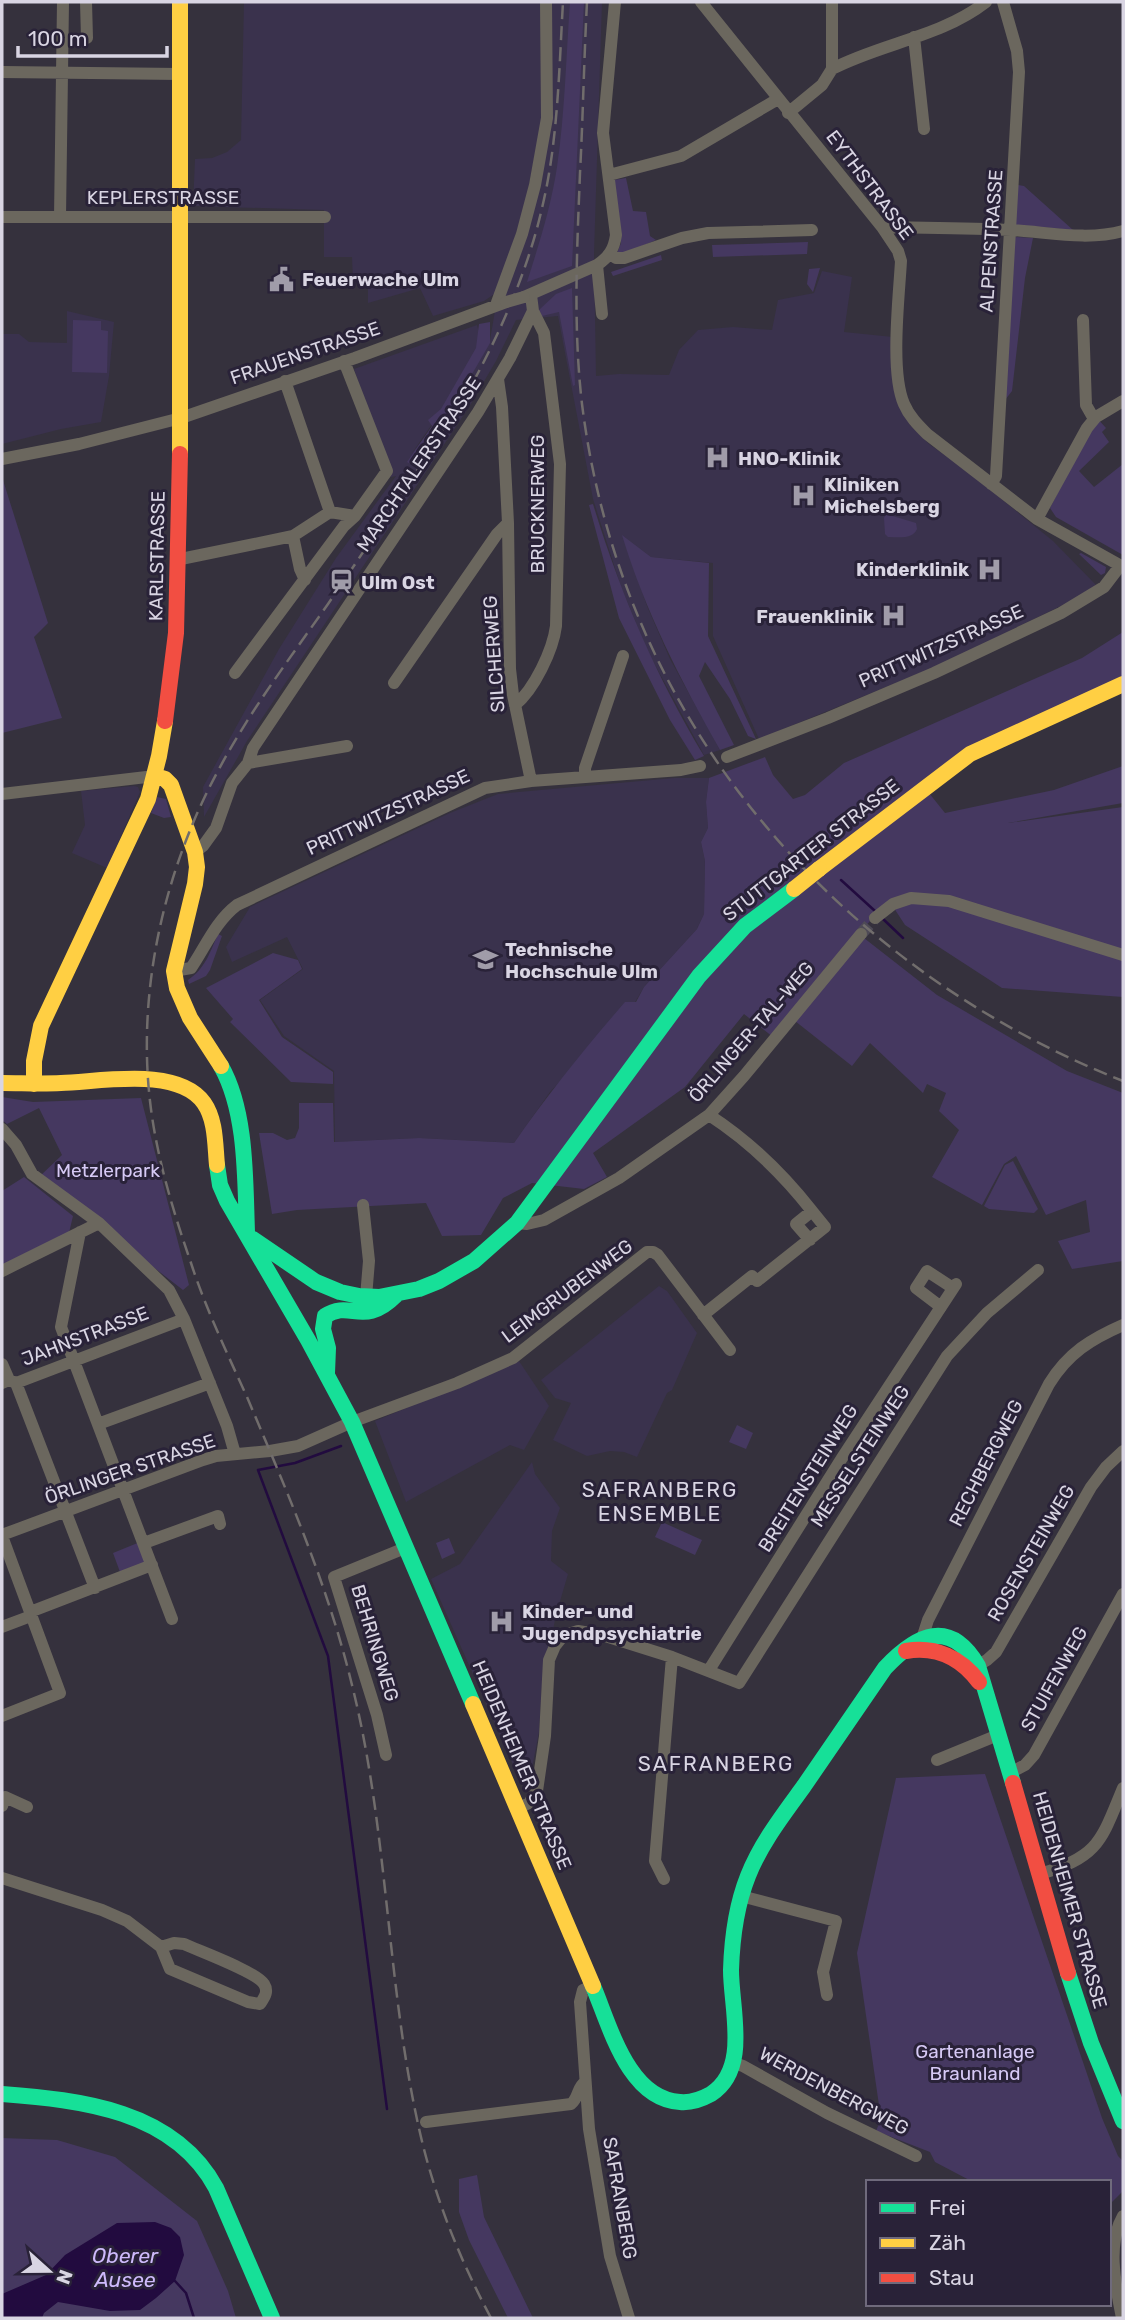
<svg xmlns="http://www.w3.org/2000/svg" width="1125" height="2320" font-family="Rubik,sans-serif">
<rect width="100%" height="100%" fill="#35313d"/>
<path fill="#3a324d" d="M 244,2 L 544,2 L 543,111 L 525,207 L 496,293 L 484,301 L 433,316 L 420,288 L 368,303 L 368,281 L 353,281 L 352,257 L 324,257 L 324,210 L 193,206 L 195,159 L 212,158 L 227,152 L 241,140 Z
M 548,2 L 602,2 L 594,254 L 596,376 L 619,374 L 669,375 L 679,350 L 698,330 L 733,327 L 772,330 L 778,300 L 814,293 L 822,271 L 852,277 L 844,332 L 893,337 L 910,425 L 929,444 L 967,471 L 1053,541 L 1096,585 L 1075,599 L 940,665 L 759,739 L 713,636 L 713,563 L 651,557 L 623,536 L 647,606 L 670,659 L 720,750 L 704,755 L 648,652 L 621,587 L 593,499 L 558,316 L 516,320 L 496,361 L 469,407 L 247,741 L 204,817 L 203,787 L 279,649 L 336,558 L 396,476 L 391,477 L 354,369 L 477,325 L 482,344 L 451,397 L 412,453 L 456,398 L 490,340 L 496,305 L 510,269 L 547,118 Z
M 67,311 L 114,322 L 109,376 L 101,422 L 61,429 L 2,444 L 2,334 L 19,334 L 29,342 L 67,343 Z
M 674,778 L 709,778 L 706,802 L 708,828 L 701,842 L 705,861 L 704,914 L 697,929 L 644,987 L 635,1002 L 550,1092 L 514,1143 L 419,1138 L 335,1142 L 334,1071 L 284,1036 L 260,1000 L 303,969 L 287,937 L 232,962 L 226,947 L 250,907 L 450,813 L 498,794 Z
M 134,786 L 138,787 L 140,792 L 107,868 L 72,853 L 85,825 L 81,791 Z
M 659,1286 L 667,1291 L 697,1333 L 672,1390 L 667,1393 L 637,1457 L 624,1452 L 610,1451 L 587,1456 L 553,1440 L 571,1403 L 555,1398 L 541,1380 Z
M 519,1361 L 549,1406 L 524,1450 L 510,1445 L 406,1502 L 375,1421 Z
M 532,1462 L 535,1474 L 560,1508 L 552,1531 L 551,1561 L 568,1574 L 556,1615 L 542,1685 L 539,1732 L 529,1784 L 521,1783 L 431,1579 L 460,1564 Z"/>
<path fill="#453860" d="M 570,2 L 584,2 L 572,266 L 527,282 C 539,244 551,207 557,167 C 565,113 566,57 570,2 Z
M 626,178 L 633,211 L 646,212 L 650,236 L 656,240 L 626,253 L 617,253 L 621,243 L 614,180 Z
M 1018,185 L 1024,186 L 1073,230 L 1015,225 Z
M 1015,237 L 1033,238 L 1025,278 L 1012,391 L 1005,400 Z
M 808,242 L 807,254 L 713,257 L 712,245 Z
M 661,255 L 662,260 L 613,276 L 611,272 Z
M 820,268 L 813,292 L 807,284 L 809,269 Z
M 572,288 L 575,385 L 573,386 L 559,312 L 542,316 L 539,310 L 556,294 Z
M 73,320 L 101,321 L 101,330 L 108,331 L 107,373 L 72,372 Z
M 490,322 L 490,343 L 446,419 L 412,465 L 407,462 L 432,426 L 428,420 L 441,409 L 476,348 L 479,324 Z
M 1096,417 L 1106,428 L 1102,432 L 1109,442 L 1079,471 L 1094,487 L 1123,464 L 1123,555 L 1056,517 L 1050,508 Z
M 2,477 L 48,623 L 34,637 L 62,718 L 2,733 Z
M 593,504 C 620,593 656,676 704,756 L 695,760 L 670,720 L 619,618 L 589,505 Z
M 886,514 L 916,523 L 917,529 C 912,540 899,537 888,537 L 885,534 L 884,518 Z
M 622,535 L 651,557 L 709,563 L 708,636 L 756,739 L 748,736 L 730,699 L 705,662 L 699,676 L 734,745 L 720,750 C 681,681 645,611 622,535 Z
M 1081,553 L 1106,567 L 1105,573 L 1101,575 L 1079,554 Z
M 1123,632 L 1123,678 L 925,788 L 945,813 L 1054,790 L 1123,766 L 1123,803 L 1008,823 L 1123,807 L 1123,997 L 1002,988 L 905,925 L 890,902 L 881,909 L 842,952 L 773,1037 L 744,1014 L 685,1087 L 593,1153 L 607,1177 L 584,1189 L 532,1183 L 503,1198 L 481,1235 L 442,1236 L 426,1203 L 297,1210 L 272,1214 L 259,1133 L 273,1133 L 287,1140 L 295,1138 L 299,1128 L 299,1103 L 333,1103 L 334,1142 L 419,1138 L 514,1143 C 548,1094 586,1047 625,1002 L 636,1002 L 644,987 L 697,929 L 704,914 L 705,861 L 701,842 L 708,828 L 706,802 L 709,778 L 765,757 L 773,775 L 793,799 L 805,795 L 844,763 L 1082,658 Z
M 157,797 L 166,799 L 171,817 L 164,818 L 151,813 Z
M 218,934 L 222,936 L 210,970 L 206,976 L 189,984 L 188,980 C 205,969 210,952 218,934 Z
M 864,938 L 937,995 L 1067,1071 L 1123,1093 L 1123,1261 L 1072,1269 L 1058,1241 L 1090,1232 L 1086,1200 L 1046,1215 L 1016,1156 L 1004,1164 L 982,1205 L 932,1177 L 959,1130 L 939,1111 L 946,1093 L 927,1084 L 923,1093 L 870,1043 L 852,1066 L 795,1021 Z
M 273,953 L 298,960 L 302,969 L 259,1000 L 282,1037 L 333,1072 L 333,1084 L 291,1082 L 230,1022 L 233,1019 L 206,988 Z
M 2,1097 L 33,1102 L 141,1098 L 189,1285 L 183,1290 L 38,1178 L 62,1155 L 39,1108 L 7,1124 L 2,1120 Z
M 1013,1161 L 1038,1209 L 1034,1213 L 989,1209 L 984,1206 L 1005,1165 Z
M 24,1177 L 73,1216 L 68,1237 L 2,1271 L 2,1191 Z
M 737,1425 L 753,1433 L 746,1449 L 729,1442 Z
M 662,1522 L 702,1540 L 695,1555 L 655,1537 Z
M 449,1538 L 455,1553 L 442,1559 L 436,1543 Z
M 140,1542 L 146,1557 L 143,1564 L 120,1572 L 113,1553 Z
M 985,1774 L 1102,2118 L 1118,2156 L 1123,2161 L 1123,2191 L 1109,2205 L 1109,2182 L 973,2182 L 935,2162 L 930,2152 L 876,2131 L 881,2119 L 857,1953 L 896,1778 Z
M 2,2138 L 57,2140 L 115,2157 L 197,2221 L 228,2291 L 236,2318 L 2,2318 Z
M 477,2175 L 484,2217 L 533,2318 L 508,2318 L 469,2240 L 459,2212 L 459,2179 Z"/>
<path fill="#220b3f" d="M 155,2222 L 171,2228 L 180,2237 L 184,2255 L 175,2281 L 156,2298 L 140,2310 L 110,2311 L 58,2302 L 44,2313 L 42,2318 L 2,2318 L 2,2294 L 46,2275 L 65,2255 L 117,2223 Z"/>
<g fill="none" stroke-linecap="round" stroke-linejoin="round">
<path stroke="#220b3f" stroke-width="2.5" d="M 841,880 L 875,911
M 882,918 L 903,938
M 341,1446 L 295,1463 L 258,1470 L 328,1656 L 387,2109
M 175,2281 L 186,2293 L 194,2318"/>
<path stroke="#4e4a56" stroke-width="12" stroke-dasharray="12 6" stroke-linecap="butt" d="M 861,934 L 875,918"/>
<path stroke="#6b675e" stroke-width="12" d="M 86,2 L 87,38
M 701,2 L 882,227 L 898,251 L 901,261 C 899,297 890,372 904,404 C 909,416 918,425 927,434 L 1037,519 L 1123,567
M 914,37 L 924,129
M 832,69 C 882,43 941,37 986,2
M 2,72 L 180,74
M 788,113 L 822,85 L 832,69 L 832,2
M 609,175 L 681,156 L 778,99
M 2,217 L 325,217
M 60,217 L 63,2
M 882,227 C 925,228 968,228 1011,230 C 1048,232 1087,241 1123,231
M 610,254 L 616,258 L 624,258 L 682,238 L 708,233 L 812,230
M 597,265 L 602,314
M 524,297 L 597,265 C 609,257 614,249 616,235 L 603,133 L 615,2
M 496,305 L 522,234 L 535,185 L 547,118 L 546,2
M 1083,320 L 1086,405 L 1094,419
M 498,379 L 502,407 L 508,523 L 510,669 L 513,695 L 531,781
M 285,381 L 330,512
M 2,459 L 79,444 L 181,418 L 355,358 L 506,302
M 991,484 L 996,476 L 1019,72 L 1017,51 L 1003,2
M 330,512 L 355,516 L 387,471 L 344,361
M 1037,519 L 1087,428 L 1096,417 L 1123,401
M 293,536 L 300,569 L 305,580
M 176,560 L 293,536 L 330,512
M 235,673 L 344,526 L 355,516
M 394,683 L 497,534 L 508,523
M 515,705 C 534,690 553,650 556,626 L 560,464 L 544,333 L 533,311 L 531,295
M 727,757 L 828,718 L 934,673 L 1061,613 L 1104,587 L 1120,566
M 248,763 L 347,746
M 585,777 L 585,768 L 623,656
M 2,794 L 155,776
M 195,852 L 203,846 L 216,828 L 232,783 L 248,763 L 253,748 L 478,412 L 510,358 L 533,311
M 875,918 L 893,904 L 911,898 L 949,901 L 1123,955
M 174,971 L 191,968 C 206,946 215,922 237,905 L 485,788 L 531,781 L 681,770 L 700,766
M 709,1115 C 749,1141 783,1174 812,1211
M 2,1129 L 16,1145 L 32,1174 L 99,1223 L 169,1290 L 184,1319 L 227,1426 L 235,1454
M 363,1205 L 369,1261 L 366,1297
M 517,1223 L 527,1224 L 544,1220 L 619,1178 L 709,1115 L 744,1076 L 861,934
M 80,1232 L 61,1327 L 172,1619
M 2,1271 L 99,1223
M 941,1307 L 916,1288 L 927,1271 L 953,1288
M 703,1315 L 752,1276 L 757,1281 L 825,1227 L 812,1211 L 796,1224 L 810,1240
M 2,1364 L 9,1380
M 2,1383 L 9,1380 L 16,1383 L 184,1319
M 16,1383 L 95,1588
M 98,1424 L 210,1383
M 2,1535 L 203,1460 L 216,1456 L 270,1451 L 298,1446 L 352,1422 L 457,1383 L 513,1358 L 647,1252 L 653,1252 L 658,1255 L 730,1350
M 2,1536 L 60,1693 L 2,1716
M 144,1543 L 218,1516 L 220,1524
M 30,1612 L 152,1565
M 2,1627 L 31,1616
M 920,1645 L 928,1620 L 1049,1384 C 1068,1353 1091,1339 1123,1325
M 973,1668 L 987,1660 L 996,1652 L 1091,1487 L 1106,1467 L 1123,1451
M 709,1670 L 842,1458 L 956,1284
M 386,1755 L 377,1715 L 334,1577 L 405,1548
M 937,1760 L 998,1735
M 1010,1773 L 1025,1765 L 1034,1755 L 1123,1594
M 2,1806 L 5,1797 L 27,1807
M 517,1809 L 529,1803 L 537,1791 L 545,1736 L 549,1660 L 555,1646 L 563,1636 L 578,1631 L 602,1635 L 672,1657 L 739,1683 L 947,1356 L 987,1313 L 1038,1270
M 1040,1874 C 1099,1857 1101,1841 1123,1788
M 2,1878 L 102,1910 L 127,1921 L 161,1947 L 170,1969 L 248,2002 L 260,2004 C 264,1998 269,1992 264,1984 C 257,1972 199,1951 184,1944 L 174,1943 L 161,1947
M 664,1879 L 655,1861 L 672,1657
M 741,1896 L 836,1921 L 823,1972 L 827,1995
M 592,1986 L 583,1990 L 580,2002 L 589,2129 L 610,2256 L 629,2318
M 734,2063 L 743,2066 L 827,2113 L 916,2156
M 426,2122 L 571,2104 C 579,2098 577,2087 585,2082
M 1122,2318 C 1116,2287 1106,2245 1123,2216"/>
<path stroke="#16e098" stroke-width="16" d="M 221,1066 C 247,1112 245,1180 247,1232
M 217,1165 L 220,1185 L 227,1201 L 308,1340 L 352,1422 L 473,1704
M 253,1239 L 316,1282 L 340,1292 L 359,1296 L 379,1297 L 419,1289 L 439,1281 L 474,1261 L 517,1223 L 699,976 L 745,926 L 794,889
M 327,1373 L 328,1348 L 323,1329 L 325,1316 C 351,1299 363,1328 396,1295
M 1068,1973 L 1091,2043 L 1123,2121
M 593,1986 C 610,2026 628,2099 680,2102 C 691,2103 702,2099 711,2094 C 750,2069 731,2009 731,1970 C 732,1938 736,1906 748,1876 C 761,1843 783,1815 804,1786 C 831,1747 858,1707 885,1668 C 917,1634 950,1618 978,1666 L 1013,1783
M 2,2094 C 81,2100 174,2110 216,2188 L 272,2318"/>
<path stroke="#ffcf43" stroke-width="16" d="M 180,454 L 180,2
M 155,776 L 165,779 L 171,785 L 195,852 L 197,867 L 195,884 L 174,971 L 177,988 L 190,1018 L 221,1066
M 819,869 L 970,754 L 1123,684
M 2,1083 C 22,1083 41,1084 61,1083 C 100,1082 178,1066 204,1103 C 216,1120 215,1145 217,1165
M 34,1084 L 34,1061 L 41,1026 L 148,799 L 159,756 L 165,721
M 473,1704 L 593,1986"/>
<path stroke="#f24e42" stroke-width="16" d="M 165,721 L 176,633 L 180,454
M 906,1651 C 936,1646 961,1658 979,1682
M 1013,1783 L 1068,1973"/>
<path stroke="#716d6c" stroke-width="2.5" stroke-dasharray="14 7" stroke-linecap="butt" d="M 587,2 C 584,59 583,116 580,173 C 577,250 573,327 582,404 C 621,718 833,966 1123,1081
M 491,2318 C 458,2256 433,2193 418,2124 C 386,1978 388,1826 351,1681 C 327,1583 286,1489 247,1397 C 227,1353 206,1309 191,1263 C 173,1211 156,1155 150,1101 C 137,988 165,868 219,769 C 250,711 290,658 328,604 C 377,532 425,460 471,386 C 501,331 528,270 542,208 C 558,142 559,70 563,2"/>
<path stroke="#6b675e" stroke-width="12" d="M 506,302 L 524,297"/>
<path stroke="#ffcf43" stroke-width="16" d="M 794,889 L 819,869"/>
</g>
<defs>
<symbol id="civic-bare" viewBox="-9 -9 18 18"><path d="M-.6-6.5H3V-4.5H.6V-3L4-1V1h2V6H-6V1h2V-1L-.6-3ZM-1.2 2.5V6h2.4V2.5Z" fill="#a09ca9" stroke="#292238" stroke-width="2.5" paint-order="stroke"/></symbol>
<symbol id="hospital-bare" viewBox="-9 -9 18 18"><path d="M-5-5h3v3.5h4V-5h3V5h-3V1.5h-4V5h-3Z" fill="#a09ca9" stroke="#292238" stroke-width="2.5" paint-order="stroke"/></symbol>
<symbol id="station-bare" viewBox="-9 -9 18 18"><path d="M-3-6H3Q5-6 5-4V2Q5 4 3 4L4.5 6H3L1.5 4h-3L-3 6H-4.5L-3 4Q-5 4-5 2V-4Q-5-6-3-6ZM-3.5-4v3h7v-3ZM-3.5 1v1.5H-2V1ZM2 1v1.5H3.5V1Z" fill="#a09ca9" stroke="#292238" stroke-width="2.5" paint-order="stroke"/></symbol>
<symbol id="university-bare" viewBox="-9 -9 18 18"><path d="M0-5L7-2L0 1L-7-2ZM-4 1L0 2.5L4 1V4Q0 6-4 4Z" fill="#a09ca9" stroke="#292238" stroke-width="2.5" paint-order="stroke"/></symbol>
</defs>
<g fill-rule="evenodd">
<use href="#civic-bare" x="264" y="262" width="35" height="35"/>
<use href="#hospital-bare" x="700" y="440" width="35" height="35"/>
<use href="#hospital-bare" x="786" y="478" width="35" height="35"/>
<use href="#hospital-bare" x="972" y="552" width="35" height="35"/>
<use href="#station-bare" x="324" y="564" width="35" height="35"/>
<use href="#hospital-bare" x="876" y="598" width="35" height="35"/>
<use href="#university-bare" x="468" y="942" width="35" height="35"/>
<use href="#hospital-bare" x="484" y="1604" width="35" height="35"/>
</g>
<g text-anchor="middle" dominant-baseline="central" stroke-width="6" stroke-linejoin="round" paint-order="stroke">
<g font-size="19" fill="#d9d5e3" stroke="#292238">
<text transform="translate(870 185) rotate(53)">EYTHSTRASSE</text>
<text x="163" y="197">KEPLERSTRASSE</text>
<text transform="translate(991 241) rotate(-86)">ALPENSTRASSE</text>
<text transform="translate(305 353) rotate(-19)">FRAUENSTRASSE</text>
<text transform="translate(419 464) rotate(-56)">MARCHTALERSTRASSE</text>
<text transform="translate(537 504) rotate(-90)">BRUCKNERWEG</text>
<text transform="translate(157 556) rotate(-89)">KARLSTRASSE</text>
<text transform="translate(941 646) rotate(-24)">PRITTWITZSTRASSE</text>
<text transform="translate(494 654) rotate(-94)">SILCHERWEG</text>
<text transform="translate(388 812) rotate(-25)">PRITTWITZSTRASSE</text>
<text transform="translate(811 850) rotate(-38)">STUTTGARTER STRASSE</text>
<text transform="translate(751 1032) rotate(-49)">ÖRLINGER-TAL-WEG</text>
<text transform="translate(567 1291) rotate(-37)">LEIMGRUBENWEG</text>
<text transform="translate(85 1336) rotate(-21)">JAHNSTRASSE</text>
<text transform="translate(860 1456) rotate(-57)">MESSELSTEINWEG</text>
<text transform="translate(986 1463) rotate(-63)">RECHBERGWEG</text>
<text transform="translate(130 1469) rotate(-19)">ÖRLINGER STRASSE</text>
<text transform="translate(808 1478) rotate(-58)">BREITENSTEINWEG</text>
<text transform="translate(1031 1553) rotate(-60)">ROSENSTEINWEG</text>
<text transform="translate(375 1643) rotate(73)">BEHRINGWEG</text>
<text transform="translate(1054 1679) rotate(-61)">STUIFENWEG</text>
<text transform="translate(522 1765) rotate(67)">HEIDENHEIMER STRASSE</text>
<text transform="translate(1070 1900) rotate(74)">HEIDENHEIMER STRASSE</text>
<text transform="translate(834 2091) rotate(28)">WERDENBERGWEG</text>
<text transform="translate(620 2198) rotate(80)">SAFRANBERG</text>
</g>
<g font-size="19" font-weight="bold" fill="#d9d5e3" stroke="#292238" text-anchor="start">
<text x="302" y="279">Feuerwache Ulm</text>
<text x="738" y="458">HNO-Klinik</text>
<text x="824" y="484">Kliniken<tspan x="824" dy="22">Michelsberg</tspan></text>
<text x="969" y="569" text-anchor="end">Kinderklinik</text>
<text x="361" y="582">Ulm Ost</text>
<text x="874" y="616" text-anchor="end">Frauenklinik</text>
<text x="505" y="949">Technische<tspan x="505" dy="22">Hochschule Ulm</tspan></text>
<text x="522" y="1611">Kinder- und<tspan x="522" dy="22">Jugendpsychiatrie</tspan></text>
</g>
<g font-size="19" fill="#d6c9f5" stroke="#292238">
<text x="108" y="1170">Metzlerpark</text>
<text x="975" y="2051">Gartenanlage<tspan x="975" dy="22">Braunland</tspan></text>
</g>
<g font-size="21" letter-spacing="2" fill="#d9d5e3" stroke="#292238">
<text x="660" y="1489">SAFRANBERG<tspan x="660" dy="24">ENSEMBLE</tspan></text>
<text x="716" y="1763">SAFRANBERG</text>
</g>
<g font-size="21" font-style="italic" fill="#cebafb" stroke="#292238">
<text x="125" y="2255">Oberer<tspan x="125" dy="24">Ausee</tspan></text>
</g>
</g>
<rect width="1125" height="2320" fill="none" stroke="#d9d5e3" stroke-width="7"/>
<rect x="866" y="2180" width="245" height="126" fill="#292238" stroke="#6f6a7c" stroke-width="2"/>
<rect x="880" y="2203" width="35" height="10" fill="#16e098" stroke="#6f6a7c" stroke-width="2"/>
<text x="929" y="2215" font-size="21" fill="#d9d5e3">Frei</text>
<rect x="880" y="2238" width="35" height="10" fill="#ffcf43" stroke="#6f6a7c" stroke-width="2"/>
<text x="929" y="2250" font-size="21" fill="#d9d5e3">Zäh</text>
<rect x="880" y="2273" width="35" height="10" fill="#f24e42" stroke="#6f6a7c" stroke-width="2"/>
<text x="929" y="2285" font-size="21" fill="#d9d5e3">Stau</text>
<g transform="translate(49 2271) rotate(111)" stroke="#292238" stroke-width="5" paint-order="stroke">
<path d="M0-5L12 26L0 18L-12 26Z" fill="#d9d5e3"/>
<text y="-10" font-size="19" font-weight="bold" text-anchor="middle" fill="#d9d5e3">N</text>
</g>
<path d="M18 46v10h149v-10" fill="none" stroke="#d9d5e3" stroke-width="3.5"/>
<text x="28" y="46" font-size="21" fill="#d9d5e3" stroke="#292238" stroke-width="5" paint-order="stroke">100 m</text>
</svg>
